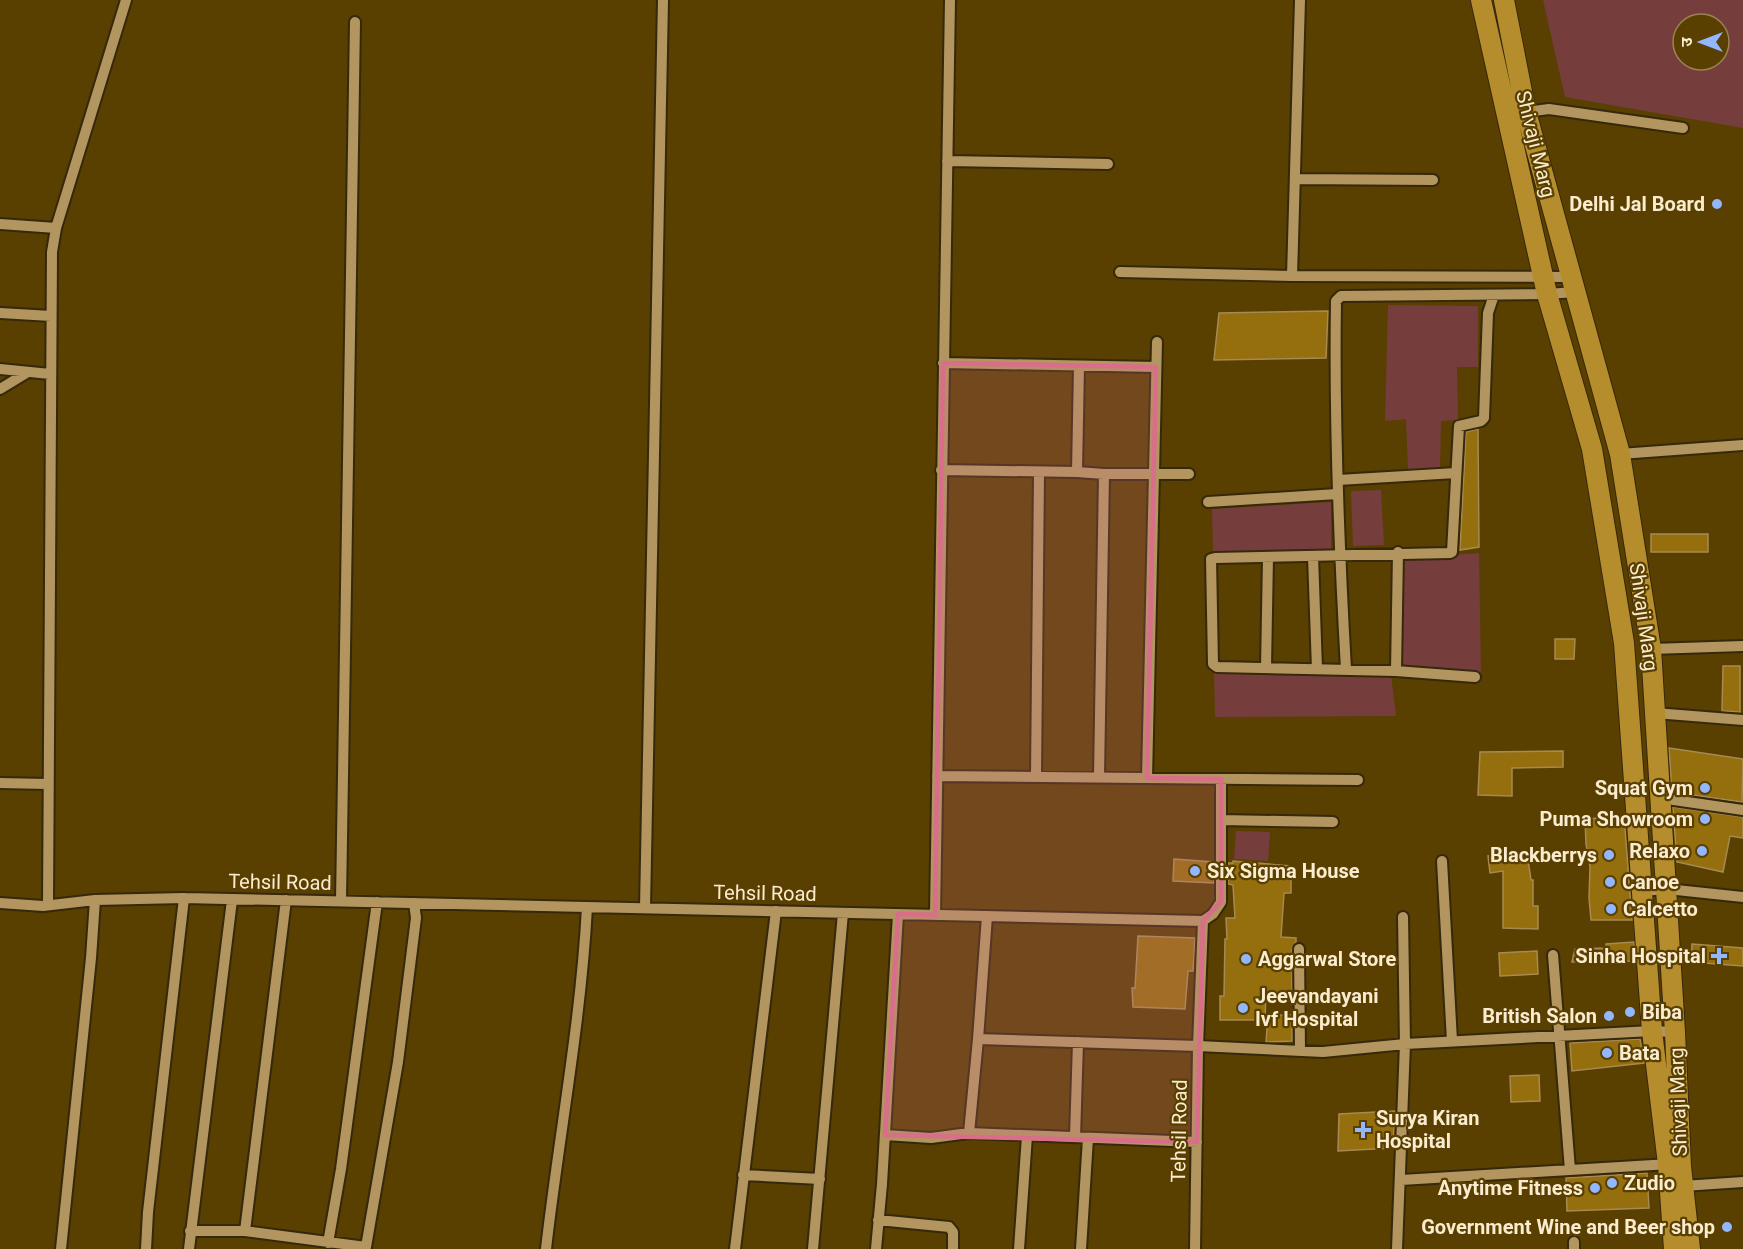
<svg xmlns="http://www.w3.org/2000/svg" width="1743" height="1249" font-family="Roboto,'Noto Sans Devanagari',sans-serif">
<rect width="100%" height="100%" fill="#593f00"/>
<path fill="#753e3d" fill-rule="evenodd" d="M 1543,0 L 1743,0 L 1743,128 L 1565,97 ZM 1683,24 L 1719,24 L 1719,60 L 1683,60 Z
M 1388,305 L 1478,306 L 1478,367 L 1457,367 L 1458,420 L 1441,421 L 1440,470 L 1408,470 L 1406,419 L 1385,421 Z
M 1381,490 L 1384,545 L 1353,546 L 1351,491 Z
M 1331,502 L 1331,552 L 1213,555 L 1212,509 Z
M 1479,553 L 1481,676 L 1396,677 L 1396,559 Z
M 1214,672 L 1391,675 L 1396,716 L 1215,717 Z
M 1236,831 L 1270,832 L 1268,861 L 1234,859 Z"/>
<path fill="#956e0e" stroke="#a68a54" stroke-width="1.5" d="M 1328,311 L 1326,358 L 1214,360 L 1219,313 Z
M 1478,429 L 1479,547 L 1460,550 L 1466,432 Z
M 1651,534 L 1708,534 L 1708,552 L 1651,552 Z
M 1555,639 L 1575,639 L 1574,659 L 1555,659 Z
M 1723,666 L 1740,666 L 1740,712 L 1722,711 Z
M 1669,748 L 1743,759 L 1742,802 L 1672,792 Z
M 1563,751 L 1563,767 L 1512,768 L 1512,796 L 1478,795 L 1480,752 Z
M 1673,807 L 1743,817 L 1743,838 L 1730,836 L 1723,872 L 1677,862 Z
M 1624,816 L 1632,920 L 1591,920 L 1589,898 L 1590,867 L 1586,844 L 1585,819 Z
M 1527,852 L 1531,880 L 1533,880 L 1533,906 L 1538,906 L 1538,929 L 1503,928 L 1503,871 L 1490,873 L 1488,856 Z
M 1174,859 L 1214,862 L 1214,883 L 1173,881 Z
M 1233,861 L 1291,866 L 1291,893 L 1284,893 L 1281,937 L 1296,938 L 1296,942 L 1292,949 L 1292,993 L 1266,992 L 1265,1020 L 1220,1020 L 1220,996 L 1224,996 L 1225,939 L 1227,939 L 1226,918 L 1235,918 L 1233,885 L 1228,884 L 1228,863 L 1233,863 Z
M 1138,936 L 1195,938 L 1193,971 L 1188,971 L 1185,1009 L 1133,1007 L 1132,988 L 1135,988 Z
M 1634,942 L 1635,961 L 1572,962 L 1575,949 L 1606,948 L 1606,944 Z
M 1692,944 L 1743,948 L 1743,966 L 1691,962 Z
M 1537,951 L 1538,974 L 1500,976 L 1499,953 Z
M 1268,1015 L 1292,1015 L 1292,1041 L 1266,1042 Z
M 1640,1039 L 1644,1063 L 1572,1071 L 1570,1043 Z
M 1539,1075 L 1540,1101 L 1511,1102 L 1510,1076 Z
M 1395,1111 L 1393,1148 L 1338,1151 L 1339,1114 Z
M 1647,1173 L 1649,1208 L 1567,1211 L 1566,1178 Z"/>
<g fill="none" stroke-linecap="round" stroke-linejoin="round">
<defs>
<path id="minor" d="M 1300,0 L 1292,276 L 1571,277
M 1526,112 L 1549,109 L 1683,128
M 947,161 L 1108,164
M 1295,179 L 1433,180
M 0,224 L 56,228
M 1120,272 L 1292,276
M 0,313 L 51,316
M 943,363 L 1156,367
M 0,369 L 50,374
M 0,389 L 28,372
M 1620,454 L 1743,445
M 941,470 L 1077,472 L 1104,474 L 1189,474
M 1077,472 L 1079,366
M 1338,480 L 1456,473
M 1208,502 L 1337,494
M 1398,552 L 1396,671 L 1217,667 L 1213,664 L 1211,559 L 1215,558 L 1450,553 L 1452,552 L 1459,426 L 1481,421 L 1484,418 L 1488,313 L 1494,295
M 1313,556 L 1317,669
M 1651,649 L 1743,646
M 1266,667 L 1268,557
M 1346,669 C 1339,547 1334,424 1336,301 L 1341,296 L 1547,294 L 1575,292
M 1396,671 L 1475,677
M 1655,713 L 1743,720
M 937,776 L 1358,780
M 1036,777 L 1039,472
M 1099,777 L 1104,474
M 1147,778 L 1157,342
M 0,783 L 48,784
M 1660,798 L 1743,810
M 1221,820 L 1333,822
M 1442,861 L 1452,1041
M 1642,891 L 1667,889 L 1743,897
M 341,901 L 355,22
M 0,903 L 43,906 L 95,900 L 184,898 L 1203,921
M 48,904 L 52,252 L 56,228 L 126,0
M 645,908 L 663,0
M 935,915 L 950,0
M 1203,921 L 1213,914 L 1221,902 L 1221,779
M 1299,949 L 1300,1051
M 1553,955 L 1570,1170
M 978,1039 L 1198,1046 L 1323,1052 L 1405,1044 L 1652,1031 L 1675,1032
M 969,1133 L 978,1039 L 987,916
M 885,1135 L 931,1138 L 969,1133 L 1197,1142
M 1075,1137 L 1078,1042
M 743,1175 L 820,1179
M 1401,1180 L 1670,1164
M 1683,1186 L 1743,1182
M 878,1220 L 949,1227 L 953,1232 L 953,1249
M 190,1231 L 245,1231 L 366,1247 L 398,1062 L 416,918 L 414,903
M 245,1231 L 286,900
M 1574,1242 L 1574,1249
M 328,1243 L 341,1169 L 377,902
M 61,1249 L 91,958 L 95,900
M 146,1249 L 148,1212 L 184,898
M 189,1249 L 232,900
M 546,1249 C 559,1135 581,1022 587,907
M 735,1249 L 776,911
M 813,1249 L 843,913
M 876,1249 L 882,1184 L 898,914
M 1019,1249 L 1027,1136
M 1081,1249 L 1088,1138
M 1195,1249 L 1198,1046 L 1203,921
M 1397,1249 L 1405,1044 L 1403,917"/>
<path id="major" d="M 1481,0 L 1547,294 L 1592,449 L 1624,643 L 1652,1031 L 1668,1164 L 1674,1249
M 1504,0 L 1526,112 L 1620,454 L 1651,649 L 1675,1032 L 1681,1166 L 1690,1249"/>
</defs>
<use href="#minor" stroke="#36280b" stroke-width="14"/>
<use href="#major" stroke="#36280b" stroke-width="22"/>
<use href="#minor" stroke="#b2955f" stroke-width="10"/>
<use href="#major" stroke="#b68d2c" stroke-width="20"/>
</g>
<path fill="#d96d8a" fill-opacity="0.2" stroke="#d96d8a" stroke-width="4.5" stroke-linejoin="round" d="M 943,363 L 1156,367 L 1147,778 L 1221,779 L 1221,902 L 1203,921 L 1197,1142 L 885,1135 L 898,914 L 935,915 Z"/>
<g fill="#92b7fd" stroke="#593f00" stroke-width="2">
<circle cx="1717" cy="204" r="6"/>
<circle cx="1705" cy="788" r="6"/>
<circle cx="1705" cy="819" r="6"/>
<circle cx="1702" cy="851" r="6"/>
<circle cx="1609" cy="855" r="6"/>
<circle cx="1195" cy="871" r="6"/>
<circle cx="1610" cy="882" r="6"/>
<circle cx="1611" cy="909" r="6"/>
<path d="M1716 947h6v6h6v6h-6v6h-6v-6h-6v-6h6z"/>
<circle cx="1246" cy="959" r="6"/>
<circle cx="1243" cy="1008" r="6"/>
<circle cx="1630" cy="1012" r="6"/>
<circle cx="1609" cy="1016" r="6"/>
<circle cx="1607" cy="1053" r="6"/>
<path d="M1360 1121h6v6h6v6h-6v6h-6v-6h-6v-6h6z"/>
<circle cx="1612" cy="1183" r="6"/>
<circle cx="1595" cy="1188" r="6"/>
<circle cx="1727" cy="1227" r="6"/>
</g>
<g text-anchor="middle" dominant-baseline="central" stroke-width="4.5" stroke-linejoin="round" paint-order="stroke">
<g font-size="20" fill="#fbecd0" stroke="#593f00">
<text transform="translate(1536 144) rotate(76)">Shivaji Marg</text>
<text transform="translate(1644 617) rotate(82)">Shivaji Marg</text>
<text transform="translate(280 882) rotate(1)">Tehsil Road</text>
<text transform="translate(765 893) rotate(1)">Tehsil Road</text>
<text transform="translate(1678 1102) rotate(-92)">Shivaji Marg</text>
<text transform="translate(1179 1131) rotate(-89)">Tehsil Road</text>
</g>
<g font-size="20" font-weight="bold" fill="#fbecd0" stroke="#593f00" text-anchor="end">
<text x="1705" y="204">Delhi Jal Board</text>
<text x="1693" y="788">Squat Gym</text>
<text x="1693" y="819">Puma Showroom</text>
<text x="1690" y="851">Relaxo</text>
<text x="1597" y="855">Blackberrys</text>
<text x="1207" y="871" text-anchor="start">Six Sigma House</text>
<text x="1622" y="882" text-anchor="start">Canoe</text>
<text x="1623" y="909" text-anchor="start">Calcetto</text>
<text x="1706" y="956">Sinha Hospital</text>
<text x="1258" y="959" text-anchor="start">Aggarwal Store</text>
<text x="1255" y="996" text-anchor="start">Jeevandayani<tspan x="1255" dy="23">Ivf Hospital</tspan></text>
<text x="1642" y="1012" text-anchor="start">Biba</text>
<text x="1597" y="1016">British Salon</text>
<text x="1619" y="1053" text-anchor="start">Bata</text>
<text x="1376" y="1118" text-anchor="start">Surya Kiran<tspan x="1376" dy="23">Hospital</tspan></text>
<text x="1624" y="1183" text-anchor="start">Zudio</text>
<text x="1583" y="1188">Anytime Fitness</text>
<text x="1715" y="1227">Government Wine and Beer shop</text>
</g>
</g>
<g transform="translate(1701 42) rotate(270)"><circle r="28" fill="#593f00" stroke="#9a8453" stroke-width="1.5"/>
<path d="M0-4.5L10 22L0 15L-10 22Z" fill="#92b7fd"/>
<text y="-9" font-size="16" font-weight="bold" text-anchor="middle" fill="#fbecd0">उ</text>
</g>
</svg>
